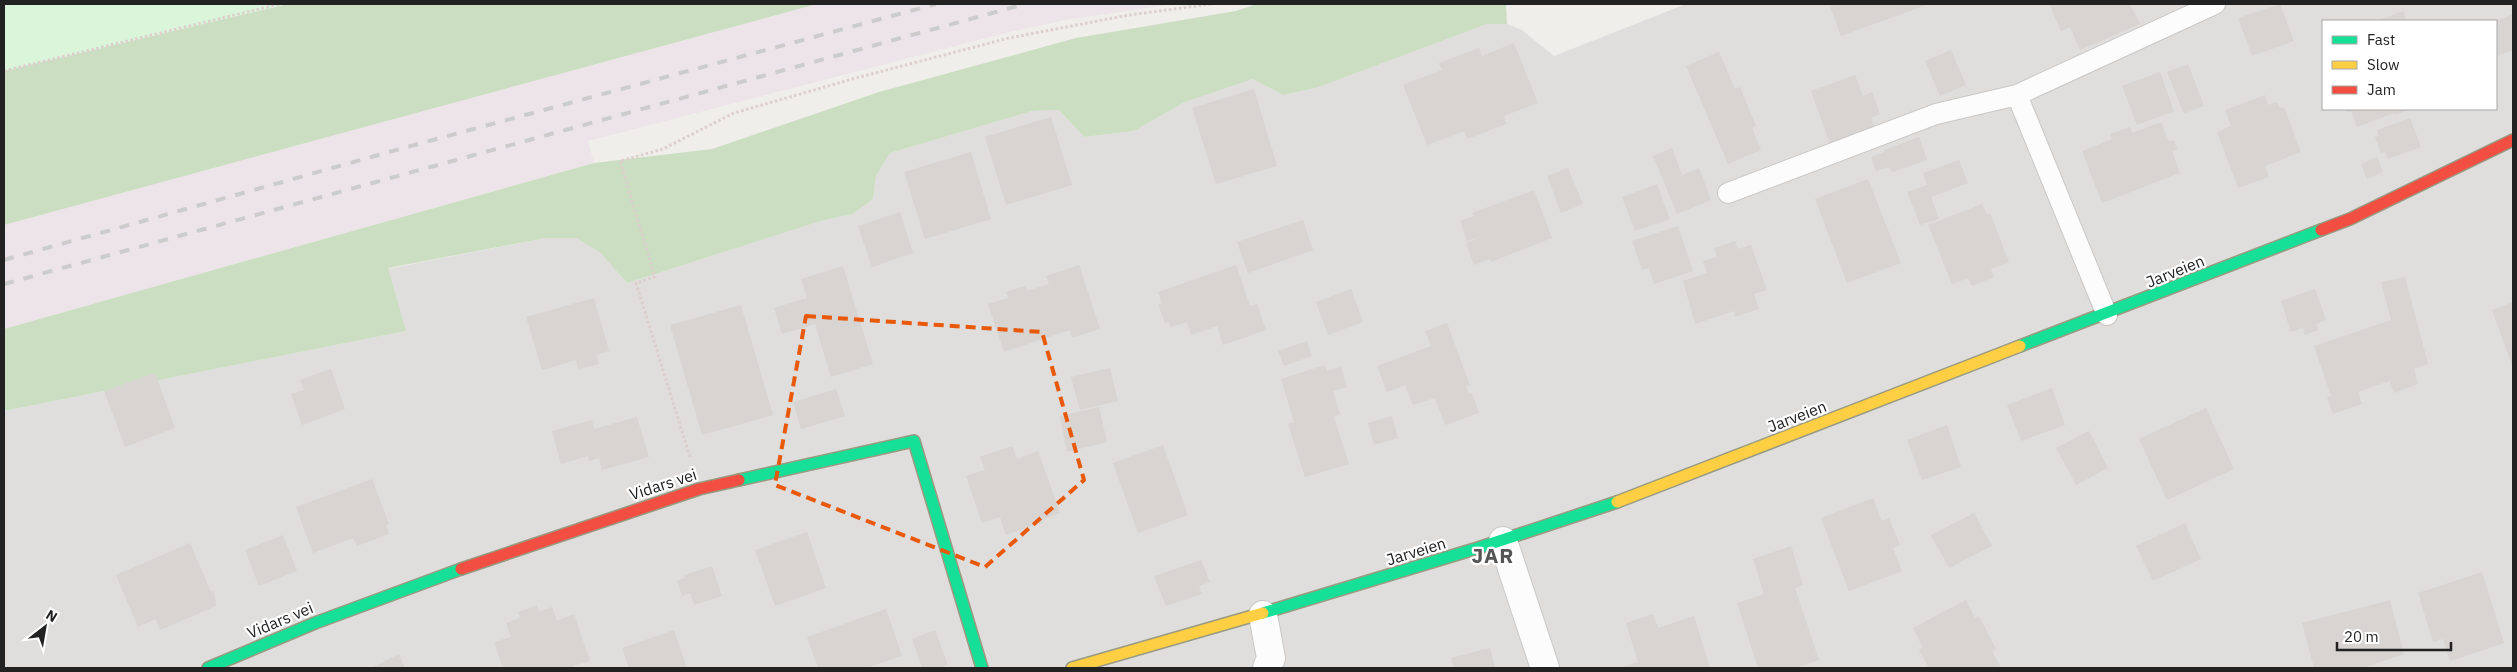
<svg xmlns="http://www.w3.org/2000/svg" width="2517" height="672" font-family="'IBM Plex Sans',sans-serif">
<rect width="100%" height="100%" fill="#f0eeeb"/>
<path fill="#dfdedc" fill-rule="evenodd" d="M 1686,4 L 2513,4 L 2513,668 L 4,668 L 4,411 L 406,331 L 387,269 L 546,238 L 576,238 L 600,251 L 627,283 L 821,221 L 853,214 L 873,199 L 876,176 L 890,153 L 1032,111 L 1059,110 L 1084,137 L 1134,131 L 1185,102 L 1253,79 L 1283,95 L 1316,88 L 1487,24 L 1507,24 L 1522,30 L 1554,56 ZM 2323,21 L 2496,21 L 2496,109 L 2323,109 Z"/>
<path fill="#ede4e9" d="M 817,4 L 1174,4 L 1071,19 L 1010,32 L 588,141 L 594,163 L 4,329 L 4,225 Z"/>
<path fill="#cbdec1" d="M 288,4 L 817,4 L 4,225 L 4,71 Z
M 1257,4 L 1506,4 L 1507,24 L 1487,24 L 1316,88 L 1283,95 L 1253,79 L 1185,102 L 1134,131 L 1084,137 L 1059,110 L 1032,111 L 890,153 L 876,176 L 873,199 L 853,214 L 821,221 L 627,283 L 600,252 L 576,238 L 546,238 L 388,268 L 406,331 L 4,411 L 4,329 L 594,163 L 712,149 L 879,92 L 1076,38 L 1236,11 Z"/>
<path fill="#daf5da" d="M 4,4 L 288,4 L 4,71 Z"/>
<path fill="#d7d4d2" d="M 1829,4 L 1929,4 L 1841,36 Z
M 2049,4 L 2130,4 L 2140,24 L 2080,50 L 2070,27 L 2061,31 Z
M 2280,4 L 2294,41 L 2252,56 L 2238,18 Z
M 2403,11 L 2407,21 L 2377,21 Z
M 2513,14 L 2513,50 L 2496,56 L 2496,21 Z
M 1514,43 L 1538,103 L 1504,116 L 1506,124 L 1467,139 L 1464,131 L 1427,145 L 1403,85 L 1442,70 L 1439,63 L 1479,48 L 1482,56 Z
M 1951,50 L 1966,85 L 1940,96 L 1925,61 Z
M 1719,52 L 1735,89 L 1740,87 L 1756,126 L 1752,128 L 1761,150 L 1728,164 L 1686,66 Z
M 2188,64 L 2204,106 L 2184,114 L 2167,72 Z
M 2160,72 L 2174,111 L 2137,125 L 2122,86 Z
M 1855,75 L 1863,96 L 1872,92 L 1880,114 L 1871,118 L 1875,128 L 1830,144 L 1811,91 Z
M 1254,89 L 1277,166 L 1216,184 L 1192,108 Z
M 2265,95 L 2268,105 L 2277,102 L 2280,108 L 2284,107 L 2301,152 L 2265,166 L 2269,177 L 2238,188 L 2217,132 L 2231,126 L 2225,110 Z
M 2345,109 L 2407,109 L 2408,110 L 2395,115 L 2394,113 L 2357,127 L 2351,111 L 2347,112 Z
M 1051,117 L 1072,185 L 1006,205 L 985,137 Z
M 2410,118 L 2421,147 L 2388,159 L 2385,152 L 2381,154 L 2375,137 L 2379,136 L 2377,130 Z
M 2161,122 L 2169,142 L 2174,140 L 2178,149 L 2172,151 L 2180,173 L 2102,203 L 2082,151 L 2112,139 L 2110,134 L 2130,127 L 2132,133 Z
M 1919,137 L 1927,160 L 1892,172 L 1889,167 L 1876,171 L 1871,157 L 1884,152 L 1884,150 Z
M 1672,148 L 1682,175 L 1699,168 L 1711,200 L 1677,214 L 1653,156 Z
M 971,152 L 991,219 L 925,239 L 904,172 Z
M 2377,157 L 2383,172 L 2367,179 L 2361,164 Z
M 1959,160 L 1968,183 L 1931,197 L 1939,219 L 1920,225 L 1907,192 L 1927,185 L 1923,173 Z
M 1568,168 L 1583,204 L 1561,213 L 1547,176 Z
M 1868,179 L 1901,263 L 1847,283 L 1815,199 Z
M 1657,184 L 1670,219 L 1635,231 L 1622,197 Z
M 1534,190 L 1552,238 L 1491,262 L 1490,259 L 1474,265 L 1466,243 L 1482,237 L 1467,241 L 1460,221 L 1474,216 L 1472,213 Z
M 1982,204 L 1987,215 L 1990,213 L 2009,262 L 1991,269 L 1994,277 L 1972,286 L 1968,278 L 1952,284 L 1928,225 Z
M 900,212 L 913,253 L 872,267 L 858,226 Z
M 1303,220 L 1313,250 L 1248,273 L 1237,242 Z
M 1678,226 L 1693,271 L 1654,284 L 1649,268 L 1642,270 L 1632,241 Z
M 1735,241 L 1738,249 L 1751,245 L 1767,290 L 1754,294 L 1759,309 L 1735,317 L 1734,311 L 1695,324 L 1683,281 L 1707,273 L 1703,261 L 1717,257 L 1714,248 Z
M 1079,265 L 1100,329 L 1072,338 L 1070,330 L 1004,352 L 988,304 L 1008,298 L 1006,292 L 1025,286 L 1027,291 L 1049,284 L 1046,276 Z
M 1236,265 L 1250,306 L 1257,304 L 1266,330 L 1223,345 L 1217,326 L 1191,335 L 1187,322 L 1171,327 L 1169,322 L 1165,323 L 1158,304 L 1162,303 L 1158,292 Z
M 843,266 L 873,364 L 831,377 L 815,324 L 782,334 L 774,308 L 807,298 L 801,279 Z
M 2405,277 L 2428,364 L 2414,369 L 2418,384 L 2394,393 L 2390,381 L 2374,386 L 2358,392 L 2362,404 L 2333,414 L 2327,397 L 2331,396 L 2314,346 L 2391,320 L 2381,282 Z
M 1351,289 L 1363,322 L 1328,335 L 1316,302 Z
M 2315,289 L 2326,320 L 2316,324 L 2318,330 L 2305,335 L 2303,328 L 2291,332 L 2281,301 Z
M 594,298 L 609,351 L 596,355 L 599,364 L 578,369 L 576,360 L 542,370 L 526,317 Z
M 2513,302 L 2513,368 L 2492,310 Z
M 741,305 L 773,415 L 702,435 L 670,325 Z
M 1447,323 L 1470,385 L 1466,386 L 1469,394 L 1472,393 L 1479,413 L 1445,425 L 1435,398 L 1413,405 L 1405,385 L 1387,392 L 1377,366 L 1431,346 L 1425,331 Z
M 1307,341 L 1312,356 L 1284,366 L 1278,351 Z
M 1325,365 L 1327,371 L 1341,367 L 1347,387 L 1333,391 L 1340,414 L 1334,417 L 1349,464 L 1305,477 L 1288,424 L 1294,422 L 1281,379 Z
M 1110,368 L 1118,401 L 1080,410 L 1071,377 Z
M 331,369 L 345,409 L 302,425 L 291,394 L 304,390 L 300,380 Z
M 155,373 L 175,428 L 125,447 L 104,391 Z
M 2052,388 L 2065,425 L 2021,441 L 2007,405 Z
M 836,389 L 845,416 L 801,429 L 793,402 Z
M 1099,407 L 1107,442 L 1067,452 L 1060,416 Z
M 2206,408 L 2234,469 L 2167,500 L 2139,439 Z
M 1392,416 L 1398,438 L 1374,445 L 1368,423 Z
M 637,417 L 649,457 L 602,470 L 599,458 L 589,461 L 588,456 L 561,464 L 552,431 L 592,420 L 594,429 Z
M 1947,425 L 1961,467 L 1922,480 L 1907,440 Z
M 2089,431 L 2108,468 L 2076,485 L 2056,448 Z
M 1163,445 L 1188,515 L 1138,533 L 1113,463 Z
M 1012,446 L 1017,459 L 1038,451 L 1060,513 L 1041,520 L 1043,522 L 1006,535 L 1000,517 L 982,523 L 966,476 L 985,470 L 980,457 Z
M 372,479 L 389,524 L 386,525 L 389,534 L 357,546 L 353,538 L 313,553 L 296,507 Z
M 1873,498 L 1882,521 L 1889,518 L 1900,545 L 1893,548 L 1902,571 L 1849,591 L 1821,518 Z
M 1974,513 L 1992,546 L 1949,568 L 1931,535 Z
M 2185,523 L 2201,559 L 2153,581 L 2136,546 Z
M 807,532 L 826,588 L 775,606 L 755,550 Z
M 283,535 L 297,571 L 259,586 L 245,550 Z
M 190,543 L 211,592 L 214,591 L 216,606 L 160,630 L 155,619 L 138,627 L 116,575 Z
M 1791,546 L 1803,585 L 1795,588 L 1819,660 L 1795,668 L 1758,668 L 1737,603 L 1764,594 L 1753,559 Z
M 1201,560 L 1210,582 L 1199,586 L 1202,594 L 1166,606 L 1154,576 Z
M 712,566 L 722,596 L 694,605 L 690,593 L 682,596 L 677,581 L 685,578 L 684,575 Z
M 2482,572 L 2504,643 L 2450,661 L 2443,639 L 2433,642 L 2418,593 Z
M 1966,600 L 1975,618 L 1979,616 L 1996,649 L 1992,651 L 2001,668 L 1929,668 L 1919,650 L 1923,648 L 1913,628 Z
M 2390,600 L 2404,654 L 2363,668 L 2314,668 L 2302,623 Z
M 537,605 L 539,612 L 552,607 L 557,621 L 574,614 L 590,661 L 573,666 L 574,668 L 503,668 L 494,642 L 511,637 L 506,623 L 520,618 L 518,612 Z
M 886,609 L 902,656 L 866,668 L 818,668 L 807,637 Z
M 1653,614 L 1658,628 L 1694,616 L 1710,668 L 1621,668 L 1638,662 L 1626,623 Z
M 674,630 L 687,668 L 629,668 L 622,648 Z
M 935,630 L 948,665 L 940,668 L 922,668 L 912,639 Z
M 1490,648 L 1495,668 L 1454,668 L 1451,658 Z
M 399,654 L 405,668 L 373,668 L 373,667 Z"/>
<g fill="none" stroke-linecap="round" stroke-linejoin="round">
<defs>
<path id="lane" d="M 2017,95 L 2107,315
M 1728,193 L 1936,114 L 2017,95 L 2215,4"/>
<path id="street" d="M 1503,541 L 1545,668
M 1263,615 L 1271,658 L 1267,668"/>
<path id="fast" d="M 2020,346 L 2321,230
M 739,480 L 914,441 L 982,668
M 1263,613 L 1478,548 L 1617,502
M 208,668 L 315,623 L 461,569"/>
<path id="slow" d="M 1617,502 L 2020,346
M 1072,668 L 1263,613"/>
<path id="jam" d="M 2321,230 L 2350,219 L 2513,140
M 461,569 L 699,489 L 739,480"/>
</defs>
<use href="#lane" stroke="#c9c8c7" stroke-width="22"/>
<use href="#street" stroke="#c9c8c7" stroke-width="30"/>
<use href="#fast" stroke="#999a82" stroke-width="14"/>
<use href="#slow" stroke="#999a82" stroke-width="14"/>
<use href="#jam" stroke="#999a82" stroke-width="14"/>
<path stroke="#dccecd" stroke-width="3" stroke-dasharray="2.5 2.5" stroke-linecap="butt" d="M 4,71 L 280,4
M 690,457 L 636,283 L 655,277 L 620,161 L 663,149 L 734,113 L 856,78 L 1009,38 L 1129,15 L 1212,4"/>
<use href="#lane" stroke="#fdfcfc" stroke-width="20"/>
<use href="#street" stroke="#fdfcfc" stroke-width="28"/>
<use href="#fast" stroke="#16e098" stroke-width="11"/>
<use href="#slow" stroke="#ffcf43" stroke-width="11"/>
<use href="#jam" stroke="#f24e42" stroke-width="11"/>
<path stroke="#ccc" stroke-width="4" stroke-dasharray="10 10" stroke-linecap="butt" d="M 4,260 L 407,147 L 936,4
M 4,284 L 1025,4"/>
</g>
<path fill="none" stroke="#e8590c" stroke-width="4" stroke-dasharray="10 6" stroke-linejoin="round" d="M 806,316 L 1042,332 L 1084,480 L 985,567 L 775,485 Z"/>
<g text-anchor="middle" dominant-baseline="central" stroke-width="4.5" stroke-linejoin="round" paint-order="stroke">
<g font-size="16" fill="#222" stroke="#fff">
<text transform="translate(2175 271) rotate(-22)">Jarveien</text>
<text transform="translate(1797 416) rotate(-21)">Jarveien</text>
<text transform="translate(663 484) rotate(-18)">Vidars vei</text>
<text transform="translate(1416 551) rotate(-17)">Jarveien</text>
<text transform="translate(280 620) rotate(-23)">Vidars vei</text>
</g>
<g font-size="21" font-weight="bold" letter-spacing="1" fill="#555" stroke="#fff">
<text x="1493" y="555">JAR</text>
</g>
</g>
<rect width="2517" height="672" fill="none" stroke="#222222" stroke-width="10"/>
<rect x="2322" y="20" width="175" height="90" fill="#ffffff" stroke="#a7a7a7"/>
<rect x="2332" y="36" width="25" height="8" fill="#16e098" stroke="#a7a7a7"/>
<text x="2367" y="45" font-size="15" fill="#222222">Fast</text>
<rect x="2332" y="61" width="25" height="8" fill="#ffcf43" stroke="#a7a7a7"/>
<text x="2367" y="70" font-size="15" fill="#222222">Slow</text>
<rect x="2332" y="86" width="25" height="8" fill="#f24e42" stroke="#a7a7a7"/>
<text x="2367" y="95" font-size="15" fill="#222222">Jam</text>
<g transform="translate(45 627) rotate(31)" stroke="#ffffff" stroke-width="4" paint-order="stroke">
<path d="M0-4L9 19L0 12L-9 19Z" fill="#222222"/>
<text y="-8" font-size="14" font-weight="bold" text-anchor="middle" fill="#222222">N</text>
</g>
<path d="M2337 642v8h114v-8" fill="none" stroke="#222222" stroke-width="2.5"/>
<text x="2344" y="642" font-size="15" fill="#222222" stroke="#ffffff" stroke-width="4" paint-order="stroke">20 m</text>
</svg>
